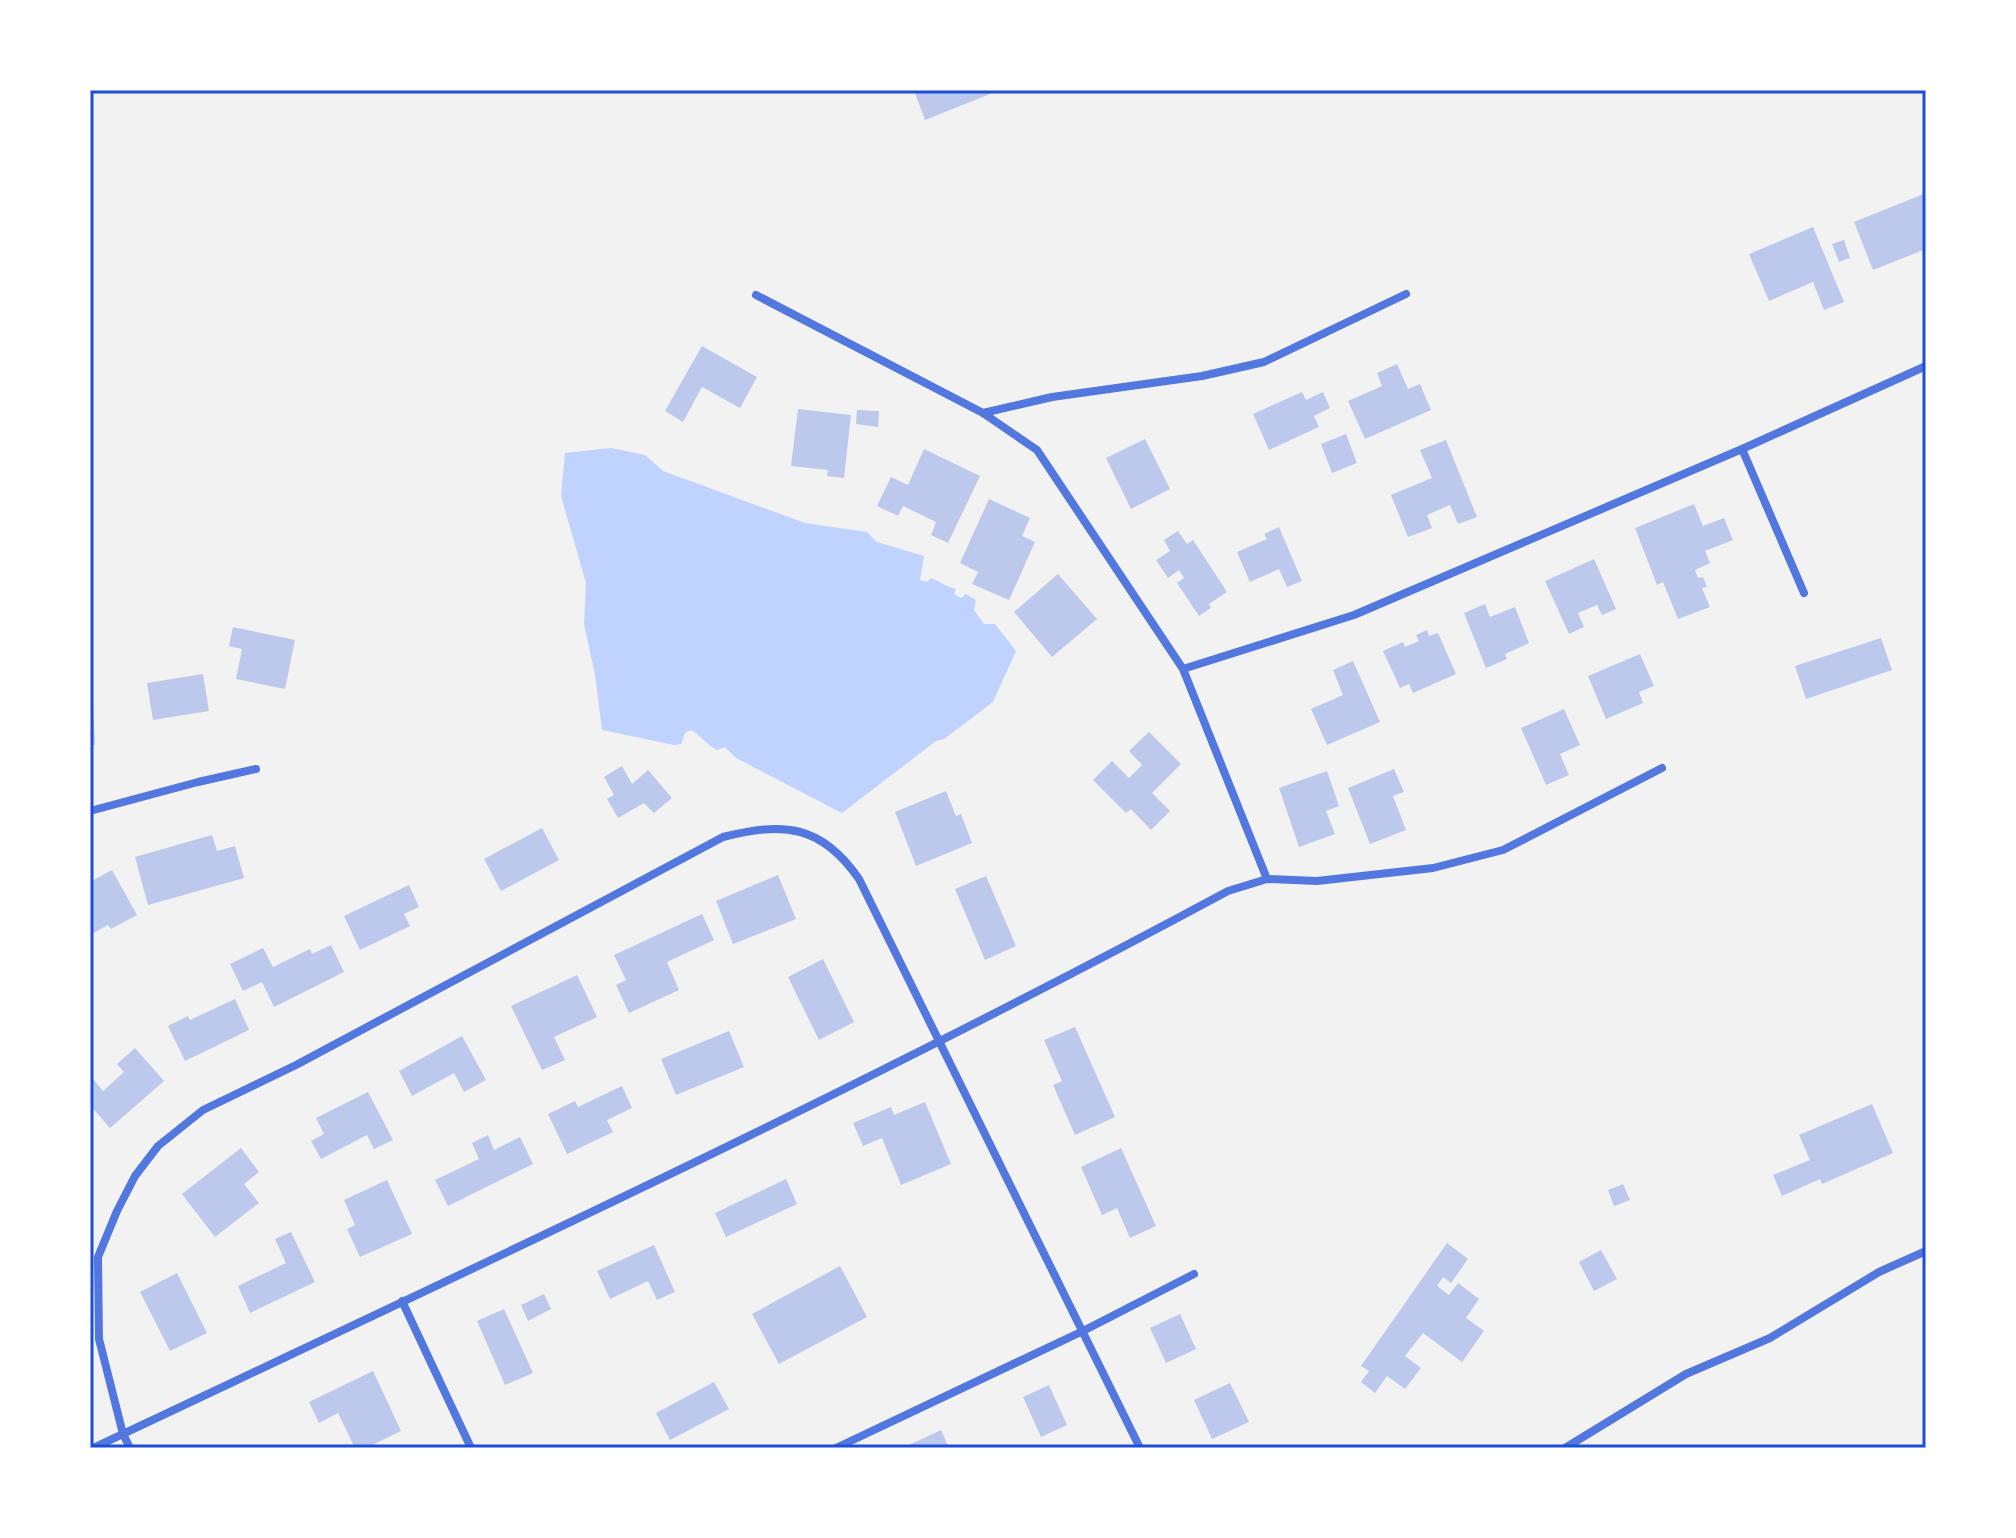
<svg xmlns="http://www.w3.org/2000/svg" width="2016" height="1538" font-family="'Space Grotesk',sans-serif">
<rect width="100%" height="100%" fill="#f2f2f2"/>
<path fill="#bfd3fe" d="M 611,448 L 645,455 L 663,471 L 805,523 L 867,532 L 877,542 L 924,556 L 920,580 L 928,582 L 930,578 C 940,581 946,587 956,589 L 954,594 L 961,598 L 966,594 L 976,600 L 974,610 L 984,624 L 995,624 L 1016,651 L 993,702 L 944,739 L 936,741 L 842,813 L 736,758 L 725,747 L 717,750 C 705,744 701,735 691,730 L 685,733 L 681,744 L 674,745 L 602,730 L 595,675 L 584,624 L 586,583 L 561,496 L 565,453 Z"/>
<path fill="#bdc9ec" d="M 923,90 L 1000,90 L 925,120 L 915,93 Z
M 1926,193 L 1926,249 L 1873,270 L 1854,222 Z
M 1813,227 L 1844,302 L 1824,310 L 1813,282 L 1769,301 L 1749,254 Z
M 1844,240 L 1850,258 L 1839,262 L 1832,244 Z
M 702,346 L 757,377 L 740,408 L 702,387 L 683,422 L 665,411 Z
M 1397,364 L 1408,389 L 1420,384 L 1431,410 L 1365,439 L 1348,401 L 1382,386 L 1377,373 Z
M 1302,392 L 1306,400 L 1323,392 L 1330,408 L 1314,416 L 1319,427 L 1269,450 L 1253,414 Z
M 798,409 L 851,415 L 844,478 L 827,476 L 828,470 L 791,466 Z
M 857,410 L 879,411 L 878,427 L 856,424 Z
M 1346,434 L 1357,463 L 1332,473 L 1321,444 Z
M 1145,439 L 1170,489 L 1131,509 L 1106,458 Z
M 1446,440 L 1477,517 L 1458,524 L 1450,505 L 1427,515 L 1432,528 L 1408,537 L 1391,495 L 1432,478 L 1420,450 Z
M 924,449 L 980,476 L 948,543 L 931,535 L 936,522 L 903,506 L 898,516 L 877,506 L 891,477 L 908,485 Z
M 989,499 L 1030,518 L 1022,536 L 1035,542 L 1009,600 L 972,584 L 978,572 L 960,563 Z
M 1694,504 L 1703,526 L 1724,518 L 1733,540 L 1705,551 L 1710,563 L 1695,570 L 1698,578 L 1703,577 L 1707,587 L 1702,588 L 1710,607 L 1678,619 L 1663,582 L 1657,585 L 1635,528 Z
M 1279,527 L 1302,581 L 1287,587 L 1279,569 L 1250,582 L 1237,552 L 1267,539 L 1264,534 Z
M 1178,531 L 1187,544 L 1193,540 L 1227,592 L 1209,604 L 1211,608 L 1199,616 L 1177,583 L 1184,578 L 1179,570 L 1168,578 L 1156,560 L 1170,551 L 1164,540 Z
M 1594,559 L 1616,609 L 1602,615 L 1597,605 L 1578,613 L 1584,627 L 1569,634 L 1545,581 Z
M 1058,574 L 1097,619 L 1052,657 L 1014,612 Z
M 1485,604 L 1490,617 L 1515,607 L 1529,643 L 1505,654 L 1507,659 L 1486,668 L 1464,613 Z
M 233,627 L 295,640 L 285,689 L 236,679 L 242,649 L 229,646 Z
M 1427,630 L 1429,636 L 1438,633 L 1456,674 L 1413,693 L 1409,684 L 1400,688 L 1383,651 L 1403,642 L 1405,647 L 1419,641 L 1416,635 Z
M 1881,638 L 1892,670 L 1806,699 L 1795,666 Z
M 1640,654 L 1654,686 L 1639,692 L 1643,703 L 1606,719 L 1588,676 Z
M 1353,661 L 1380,722 L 1327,745 L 1311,709 L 1343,695 L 1333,670 Z
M 203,674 L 209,711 L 153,720 L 147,683 Z
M 90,706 L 93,706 L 95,745 L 90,745 Z
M 1564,709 L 1580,745 L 1560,754 L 1569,775 L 1546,785 L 1521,728 Z
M 1149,732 L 1181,764 L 1152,793 L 1170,811 L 1151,830 L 1131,809 L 1126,813 L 1093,780 L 1112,761 L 1129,778 L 1142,765 L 1129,751 Z
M 622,766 L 632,784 L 648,770 L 672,798 L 654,813 L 644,803 L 618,818 L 607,799 L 614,795 L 604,777 Z
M 1394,769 L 1404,792 L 1393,796 L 1406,830 L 1370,844 L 1348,788 Z
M 1327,771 L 1339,806 L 1326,811 L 1335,834 L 1299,847 L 1279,788 Z
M 946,791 L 956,816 L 961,814 L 972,843 L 916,866 L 895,812 Z
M 542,828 L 559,860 L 501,891 L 484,859 Z
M 212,835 L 217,851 L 235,846 L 244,878 L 148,905 L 135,857 Z
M 112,870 L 137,915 L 111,929 L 108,925 L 90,935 L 90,882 Z
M 778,875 L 796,919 L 733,944 L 716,901 Z
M 986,876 L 1016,946 L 985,960 L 955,889 Z
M 409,885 L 419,907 L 404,914 L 410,926 L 360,950 L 344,916 Z
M 702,914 L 714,940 L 667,962 L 679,990 L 629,1013 L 616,985 L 626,980 L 614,955 Z
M 331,945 L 344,972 L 274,1007 L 262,982 L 243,991 L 230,964 L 263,948 L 273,967 L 310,949 L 312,954 Z
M 823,959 L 854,1022 L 819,1040 L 788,977 Z
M 577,975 L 597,1017 L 554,1037 L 565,1060 L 542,1070 L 511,1006 Z
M 235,999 L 249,1030 L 185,1061 L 168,1026 L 188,1016 L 190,1020 Z
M 1075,1027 L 1115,1117 L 1075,1135 L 1053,1085 L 1062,1081 L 1044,1040 Z
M 729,1031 L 744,1067 L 676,1095 L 661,1059 Z
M 462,1036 L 486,1080 L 464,1092 L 454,1073 L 412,1096 L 399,1071 Z
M 135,1048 L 164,1081 L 110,1128 L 90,1105 L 90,1082 L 93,1079 L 103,1091 L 124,1072 L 117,1064 Z
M 622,1086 L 632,1108 L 607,1120 L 613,1132 L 567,1154 L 548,1114 L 575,1101 L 578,1107 Z
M 368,1092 L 393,1140 L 374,1149 L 367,1135 L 321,1159 L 311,1141 L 324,1134 L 316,1118 Z
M 925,1102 L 951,1164 L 901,1185 L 882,1138 L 863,1146 L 853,1123 L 891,1107 L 894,1115 Z
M 1872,1104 L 1893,1153 L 1822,1184 L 1820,1179 L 1782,1196 L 1773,1175 L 1810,1160 L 1799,1135 Z
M 488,1135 L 494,1150 L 520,1137 L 533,1164 L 448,1206 L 435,1180 L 479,1159 L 472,1143 Z
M 241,1148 L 259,1172 L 244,1184 L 259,1203 L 215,1237 L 182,1194 Z
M 1121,1148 L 1156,1226 L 1130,1238 L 1117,1208 L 1102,1215 L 1081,1167 Z
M 786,1179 L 797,1204 L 726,1237 L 715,1213 Z
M 387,1180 L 412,1234 L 360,1257 L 347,1229 L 355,1225 L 344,1200 Z
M 1623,1184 L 1630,1200 L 1614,1206 L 1608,1190 Z
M 291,1232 L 315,1282 L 250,1313 L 238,1286 L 286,1263 L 275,1239 Z
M 1447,1243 L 1468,1259 L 1451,1283 L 1443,1277 L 1437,1286 L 1449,1295 L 1458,1283 L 1479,1299 L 1466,1318 L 1484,1331 L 1462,1362 L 1423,1333 L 1405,1356 L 1421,1368 L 1405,1389 L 1387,1376 L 1375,1393 L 1361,1382 L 1369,1371 L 1361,1366 Z
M 654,1245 L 675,1292 L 657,1300 L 648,1281 L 610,1299 L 597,1271 Z
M 1601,1250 L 1617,1279 L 1594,1291 L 1579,1262 Z
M 840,1266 L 867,1317 L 779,1364 L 752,1314 Z
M 177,1273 L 207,1333 L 170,1351 L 140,1292 Z
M 544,1294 L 551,1309 L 528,1321 L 521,1305 Z
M 504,1309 L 533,1373 L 505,1385 L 477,1321 Z
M 1180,1314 L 1196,1349 L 1166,1363 L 1150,1328 Z
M 373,1371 L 401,1431 L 366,1448 L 355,1448 L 338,1413 L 319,1423 L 309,1402 Z
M 714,1382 L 729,1409 L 670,1440 L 656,1413 Z
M 1230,1383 L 1249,1422 L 1212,1439 L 1194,1400 Z
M 1049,1385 L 1067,1425 L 1041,1437 L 1023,1397 Z
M 941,1430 L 949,1448 L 903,1448 Z"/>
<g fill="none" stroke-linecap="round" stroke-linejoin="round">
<path stroke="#5277de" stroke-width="8" d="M 756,295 L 983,413 L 1037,450 L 1183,669 L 1267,879
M 983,413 L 1052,397 L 1202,376 L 1264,362 L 1406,294
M 1742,449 L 1804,593
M 1183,669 L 1354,615 L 1742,449 L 1926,366
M 90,811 L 198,782 L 256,769
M 402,1301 L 471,1448
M 93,1448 C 474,1268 857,1091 1228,891 L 1267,879 L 1317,881 L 1433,868 L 1503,850 L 1662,768
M 130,1448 L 123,1434 L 99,1339 L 98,1257 L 117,1211 L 135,1176 L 158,1146 L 203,1110 L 296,1065 L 723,837 C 783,822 821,824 859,879 L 1140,1448
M 836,1448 L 1083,1331 L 1194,1274
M 1565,1448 L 1686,1374 L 1770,1338 L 1879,1272 L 1926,1251"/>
</g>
<rect width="2016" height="1538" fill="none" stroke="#ffffff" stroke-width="184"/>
<rect x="92" y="92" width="1832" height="1354" fill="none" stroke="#1d4ed8" stroke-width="3"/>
</svg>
